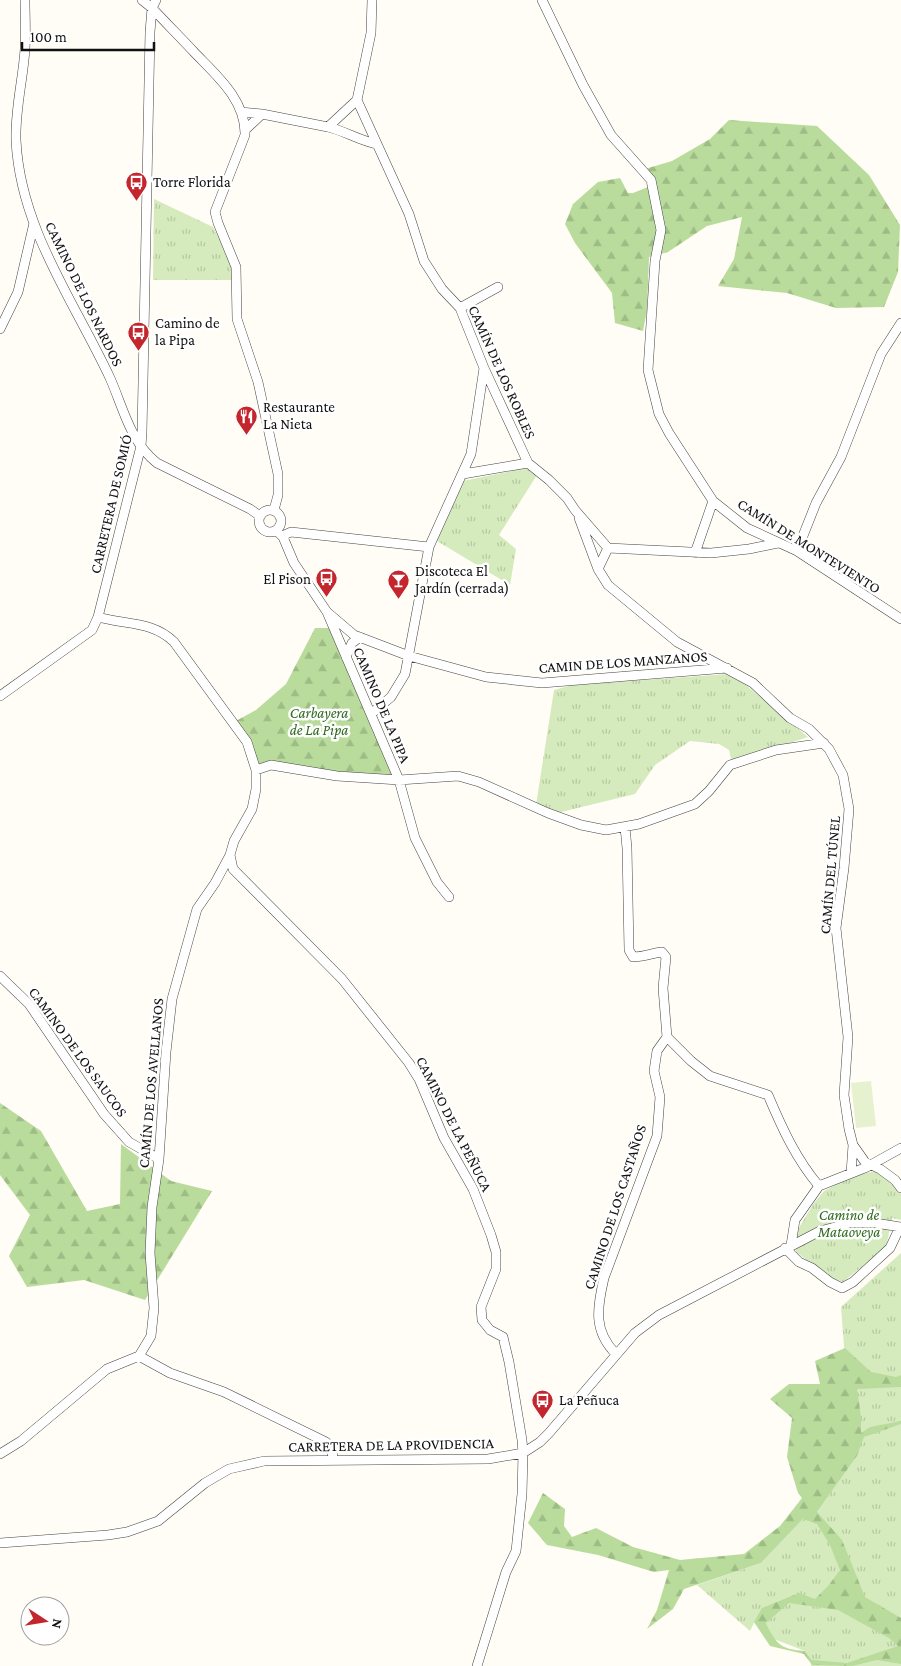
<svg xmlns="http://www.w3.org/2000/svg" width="901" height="1666" font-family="'Crimson Pro',serif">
<defs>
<pattern id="grass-tufts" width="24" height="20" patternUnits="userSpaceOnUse" patternTransform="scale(1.25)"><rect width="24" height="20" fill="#d5ebbd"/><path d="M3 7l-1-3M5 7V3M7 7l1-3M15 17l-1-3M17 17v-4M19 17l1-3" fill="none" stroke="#b6c8a1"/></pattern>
<pattern id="forest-firs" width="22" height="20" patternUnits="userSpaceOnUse" patternTransform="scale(1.25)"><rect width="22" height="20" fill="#b9dc9c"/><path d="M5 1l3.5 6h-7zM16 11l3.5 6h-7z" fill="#9ebc85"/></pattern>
</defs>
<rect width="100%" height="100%" fill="#fffdf5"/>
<path fill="url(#grass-tufts)" d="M 154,199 L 213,227 L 232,264 L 232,280 L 153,280 Z
M 525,468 L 537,475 L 499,535 L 516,549 L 510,585 L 437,541 L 463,481 Z
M 729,674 L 746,685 L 808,737 L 732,762 L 729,750 L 719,744 L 690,741 L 655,765 L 635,794 L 557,813 L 536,805 L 554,690 L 572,685 Z
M 875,1171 L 885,1176 L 901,1194 L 901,1220 L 892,1218 L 886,1247 L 843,1282 L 827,1276 L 796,1252 L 797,1231 L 814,1203 L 824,1191 L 851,1177 Z
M 901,1253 L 901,1666 L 811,1666 L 812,1660 L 805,1651 L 774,1639 L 766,1623 L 754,1623 L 750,1631 L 697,1585 L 761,1563 L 803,1519 L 817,1512 L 857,1456 L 861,1416 L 856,1389 L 845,1359 L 841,1307 Z"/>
<path fill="url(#forest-firs)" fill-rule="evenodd" d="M 729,120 L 817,126 L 869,175 L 900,225 L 898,272 L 884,307 L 836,308 L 787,293 L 718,286 L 734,259 L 742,217 L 707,226 L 668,252 L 649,257 L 647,310 L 643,331 L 615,323 L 612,293 L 575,243 L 565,224 L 573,204 L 598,182 L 620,178 L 628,193 L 633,193 L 648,187 L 645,169 L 672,161 L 710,139 Z
M 315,628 L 334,628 L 399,780 L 271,765 L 256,770 L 234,722 L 256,710 L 286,684 Z
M 0,1103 L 41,1131 L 87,1211 L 120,1204 L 121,1144 L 171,1181 L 212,1191 L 145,1300 L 84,1280 L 27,1287 L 9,1256 L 30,1215 L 0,1175 Z
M 845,1348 L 871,1372 L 896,1377 L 901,1375 L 901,1387 L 857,1389 L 861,1416 L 861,1433 L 870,1427 L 901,1421 L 901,1424 L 864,1437 L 857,1456 L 817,1512 L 842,1540 L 865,1597 L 901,1618 L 901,1664 L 877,1660 L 852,1666 L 812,1665 L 804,1654 L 770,1646 L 754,1622 L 762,1608 L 799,1593 L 815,1599 L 828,1586 L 840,1570 L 830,1545 L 817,1524 L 803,1519 L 761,1563 L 684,1589 L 673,1609 L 647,1629 L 657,1610 L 669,1570 L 654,1572 L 598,1555 L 547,1545 L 528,1523 L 543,1493 L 565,1509 L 564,1526 L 572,1537 L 596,1528 L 633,1547 L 680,1560 L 744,1554 L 780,1526 L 802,1498 L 798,1493 L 787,1457 L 792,1418 L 770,1399 L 789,1384 L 820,1384 L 815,1361 ZM 789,1603 L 838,1610 L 889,1638 L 898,1646 L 847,1663 L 812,1660 L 805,1651 C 780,1649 777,1645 766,1623 Z"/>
<path fill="#e6f2cf" d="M 871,1081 L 876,1126 L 856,1128 L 851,1083 Z"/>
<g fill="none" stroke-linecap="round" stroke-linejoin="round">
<defs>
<path id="minor" d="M 25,0 C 25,16 26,33 25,49 C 23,80 15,109 16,140 C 20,228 74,301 110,378 C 123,407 130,442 157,463 L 250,509 L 260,516
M 142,0 L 152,8 C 166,23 180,37 194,52 C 216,75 246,100 245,135 L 215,212 L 218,223 L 236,267 L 237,319 L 258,382 L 278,474 L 278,495 L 274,510
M 372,0 L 371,33 L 357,100 L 409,214 L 424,261 L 442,289 L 460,308 L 484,368 L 528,463 L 549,480 L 567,498 L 575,510 L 608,548 L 711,553 L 749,549 L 778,543
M 542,0 L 583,85 L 611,135 L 651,180 L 661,230 L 655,261 L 648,370 L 659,414 L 669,433 L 713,501 L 747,528 L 797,551 L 901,619
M 241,112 L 262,114
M 328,127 C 345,131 360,141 377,144
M 245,130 L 262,114 L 328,127 L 357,100
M 460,308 L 498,287
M 0,329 L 18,292 L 34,223
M 463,474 L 528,463
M259 521a11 11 0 1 1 22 0a11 11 0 1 1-22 0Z
M 579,518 L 598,569
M 276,530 L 283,537 L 294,563 L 327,612 L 399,780 L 415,838 L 437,882 L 449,897
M 282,536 L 291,532 L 429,547
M 608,548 L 598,569 L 608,585 L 677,642 L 753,683 L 790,718 L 809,729 L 829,749 L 843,775 L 849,809 L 844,868 L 836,928 L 848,1037 L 844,1095 L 849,1129 L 853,1145 L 851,1173
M 797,551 L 816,503 L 841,457 L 881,354 L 901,323
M 695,553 L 713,501
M 327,612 L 354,635 L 409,656 L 486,677 L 542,683 L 727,668
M 346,657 L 352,643 L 360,637
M 0,696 L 92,630 L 98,617 L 141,446 L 142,432 L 150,32 L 152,8 L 156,0
M 371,714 L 391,697 L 405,674 L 429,547 L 471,454 L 484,368
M 256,770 L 271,765 L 337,776 L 399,780 L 458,776 L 479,782 L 548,813 L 581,825 L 606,830 L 639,824 L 695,804 L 709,791 L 730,765 L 776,750 L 824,743
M 230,855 L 233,869 L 342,979 L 409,1063 L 419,1079 L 444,1138 L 473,1189 L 491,1235 L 496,1252 L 496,1269 L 481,1307 L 482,1320 L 490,1330 L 503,1337 L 509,1362 L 522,1440 L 523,1453 L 522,1494 L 516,1551 L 506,1572 L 477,1666
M 0,976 L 29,1004 L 104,1114 L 129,1142 L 159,1159
M 667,1037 L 691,1061 L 710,1076 L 768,1095 C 782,1128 796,1159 819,1186
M 853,1145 L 865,1162 L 880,1169 L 895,1180 L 901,1188
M 791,1245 L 795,1220 L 819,1186 L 867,1167 L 901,1148
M 785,1248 L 799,1262 L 812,1268 L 830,1282 L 842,1288 L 853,1282 L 890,1248 L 900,1227
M 616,1354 C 593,1331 597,1308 604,1278 L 657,1136 L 660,1097 L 654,1071 L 657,1051 L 667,1037 L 663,988 L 666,957 L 662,952 C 652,953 644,957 633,957 L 629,950 L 627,848 L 625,827
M 139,1356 L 170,1373 L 224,1392 L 326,1442 C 332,1448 333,1453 333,1461
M 0,1454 L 21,1441 L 107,1369 L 139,1356 L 151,1336 L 154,1308 L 150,1253 L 152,1207 L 159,1159 L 166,1052 L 172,999 L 197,909 L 215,883 L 230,855 L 234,841 L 252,809 L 256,789 L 256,770 L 247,742 L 174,642 C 153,621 126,625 98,617
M 0,1543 L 108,1535 L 127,1532 L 158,1521 L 205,1483 L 229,1469 L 264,1461 L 488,1459 L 523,1453 L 540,1442 L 549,1433 L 635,1333 L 659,1315 L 820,1231 L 850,1223 L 875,1223 L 901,1227"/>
</defs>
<use href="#minor" stroke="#444" stroke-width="10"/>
<use href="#minor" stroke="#fff" stroke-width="9"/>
</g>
<defs>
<symbol id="bus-pin" viewBox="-11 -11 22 30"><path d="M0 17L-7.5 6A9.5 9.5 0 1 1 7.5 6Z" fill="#c4262e" stroke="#fff"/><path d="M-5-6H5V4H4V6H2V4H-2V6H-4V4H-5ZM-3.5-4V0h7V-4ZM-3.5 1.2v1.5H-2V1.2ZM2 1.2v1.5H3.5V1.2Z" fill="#fff"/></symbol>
<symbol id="restaurant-pin" viewBox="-11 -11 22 30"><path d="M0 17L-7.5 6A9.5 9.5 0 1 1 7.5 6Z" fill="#c4262e" stroke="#fff"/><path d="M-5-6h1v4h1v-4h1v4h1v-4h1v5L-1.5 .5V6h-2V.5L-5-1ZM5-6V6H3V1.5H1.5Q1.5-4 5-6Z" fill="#fff"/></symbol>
<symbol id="bar-pin" viewBox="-11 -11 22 30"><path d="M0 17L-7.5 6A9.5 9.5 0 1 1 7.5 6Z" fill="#c4262e" stroke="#fff"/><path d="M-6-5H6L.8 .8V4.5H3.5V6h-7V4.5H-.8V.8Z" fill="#fff"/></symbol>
</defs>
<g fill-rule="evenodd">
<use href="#bus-pin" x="124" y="170" width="25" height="34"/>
<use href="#bus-pin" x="126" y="320" width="25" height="34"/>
<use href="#restaurant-pin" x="234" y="404" width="25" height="34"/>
<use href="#bus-pin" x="314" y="566" width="25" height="34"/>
<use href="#bar-pin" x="386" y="568" width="25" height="34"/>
<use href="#bus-pin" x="530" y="1388" width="25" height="34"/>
</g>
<g text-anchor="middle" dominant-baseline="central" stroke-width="5" stroke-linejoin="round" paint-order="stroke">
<g font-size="15" fill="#111" stroke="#fff" text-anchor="start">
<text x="153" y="182">Torre Florida</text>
<text x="155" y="323">Camino de<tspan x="155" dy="17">la Pipa</tspan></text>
<text x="263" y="407">Restaurante<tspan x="263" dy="17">La Nieta</tspan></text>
<text x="415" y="571">Discoteca El<tspan x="415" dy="17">Jardín (cerrada)</tspan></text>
<text x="311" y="579" text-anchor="end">El Pison</text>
<text x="559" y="1400">La Peñuca</text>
</g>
<g font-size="15" fill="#111" stroke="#fff">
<text transform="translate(84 294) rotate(64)">CAMINO DE LOS NARDOS</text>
<text transform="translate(502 372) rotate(66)">CAMÍN DE LOS ROBLES</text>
<text transform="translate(111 504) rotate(-77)">CARRETERA DE SOMIÓ</text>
<text transform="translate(809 546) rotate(32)">CAMÍN DE MONTEVIENTO</text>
<text transform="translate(623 662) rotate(-4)">CAMIN DE LOS MANZANOS</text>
<text transform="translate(382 705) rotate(67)">CAMINO DE LA PIPA</text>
<text transform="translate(830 875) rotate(-85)">CAMÍN DEL TÚNEL</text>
<text transform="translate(78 1052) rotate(54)">CAMINO DE LOS SAUCOS</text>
<text transform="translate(151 1083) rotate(-85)">CAMÍN DE LOS AVELLANOS</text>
<text transform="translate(454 1124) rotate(63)">CAMINO DE LA PEÑUCA</text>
<text transform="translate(615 1207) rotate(-72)">CAMINO DE LOS CASTAÑOS</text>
<text transform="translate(391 1445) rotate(-1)">CARRETERA DE LA PROVIDENCIA</text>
</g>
<g font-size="15" font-style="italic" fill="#2f6b1f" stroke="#fff">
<text x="319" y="713">Carbayera<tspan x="319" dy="17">de La Pipa</tspan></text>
<text x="849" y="1215">Camino de<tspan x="849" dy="17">Mataoveya</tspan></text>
</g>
</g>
<g transform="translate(45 1621) rotate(102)"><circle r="24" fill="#ffffff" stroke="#a0a0a0"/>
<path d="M0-4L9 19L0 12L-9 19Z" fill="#c4262e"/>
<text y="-8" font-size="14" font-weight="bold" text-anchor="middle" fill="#111111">N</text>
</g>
<path d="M22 42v8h132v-8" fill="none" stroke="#111111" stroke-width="2.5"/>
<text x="30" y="42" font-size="15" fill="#111111" stroke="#ffffff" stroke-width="4" paint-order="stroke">100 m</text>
</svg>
